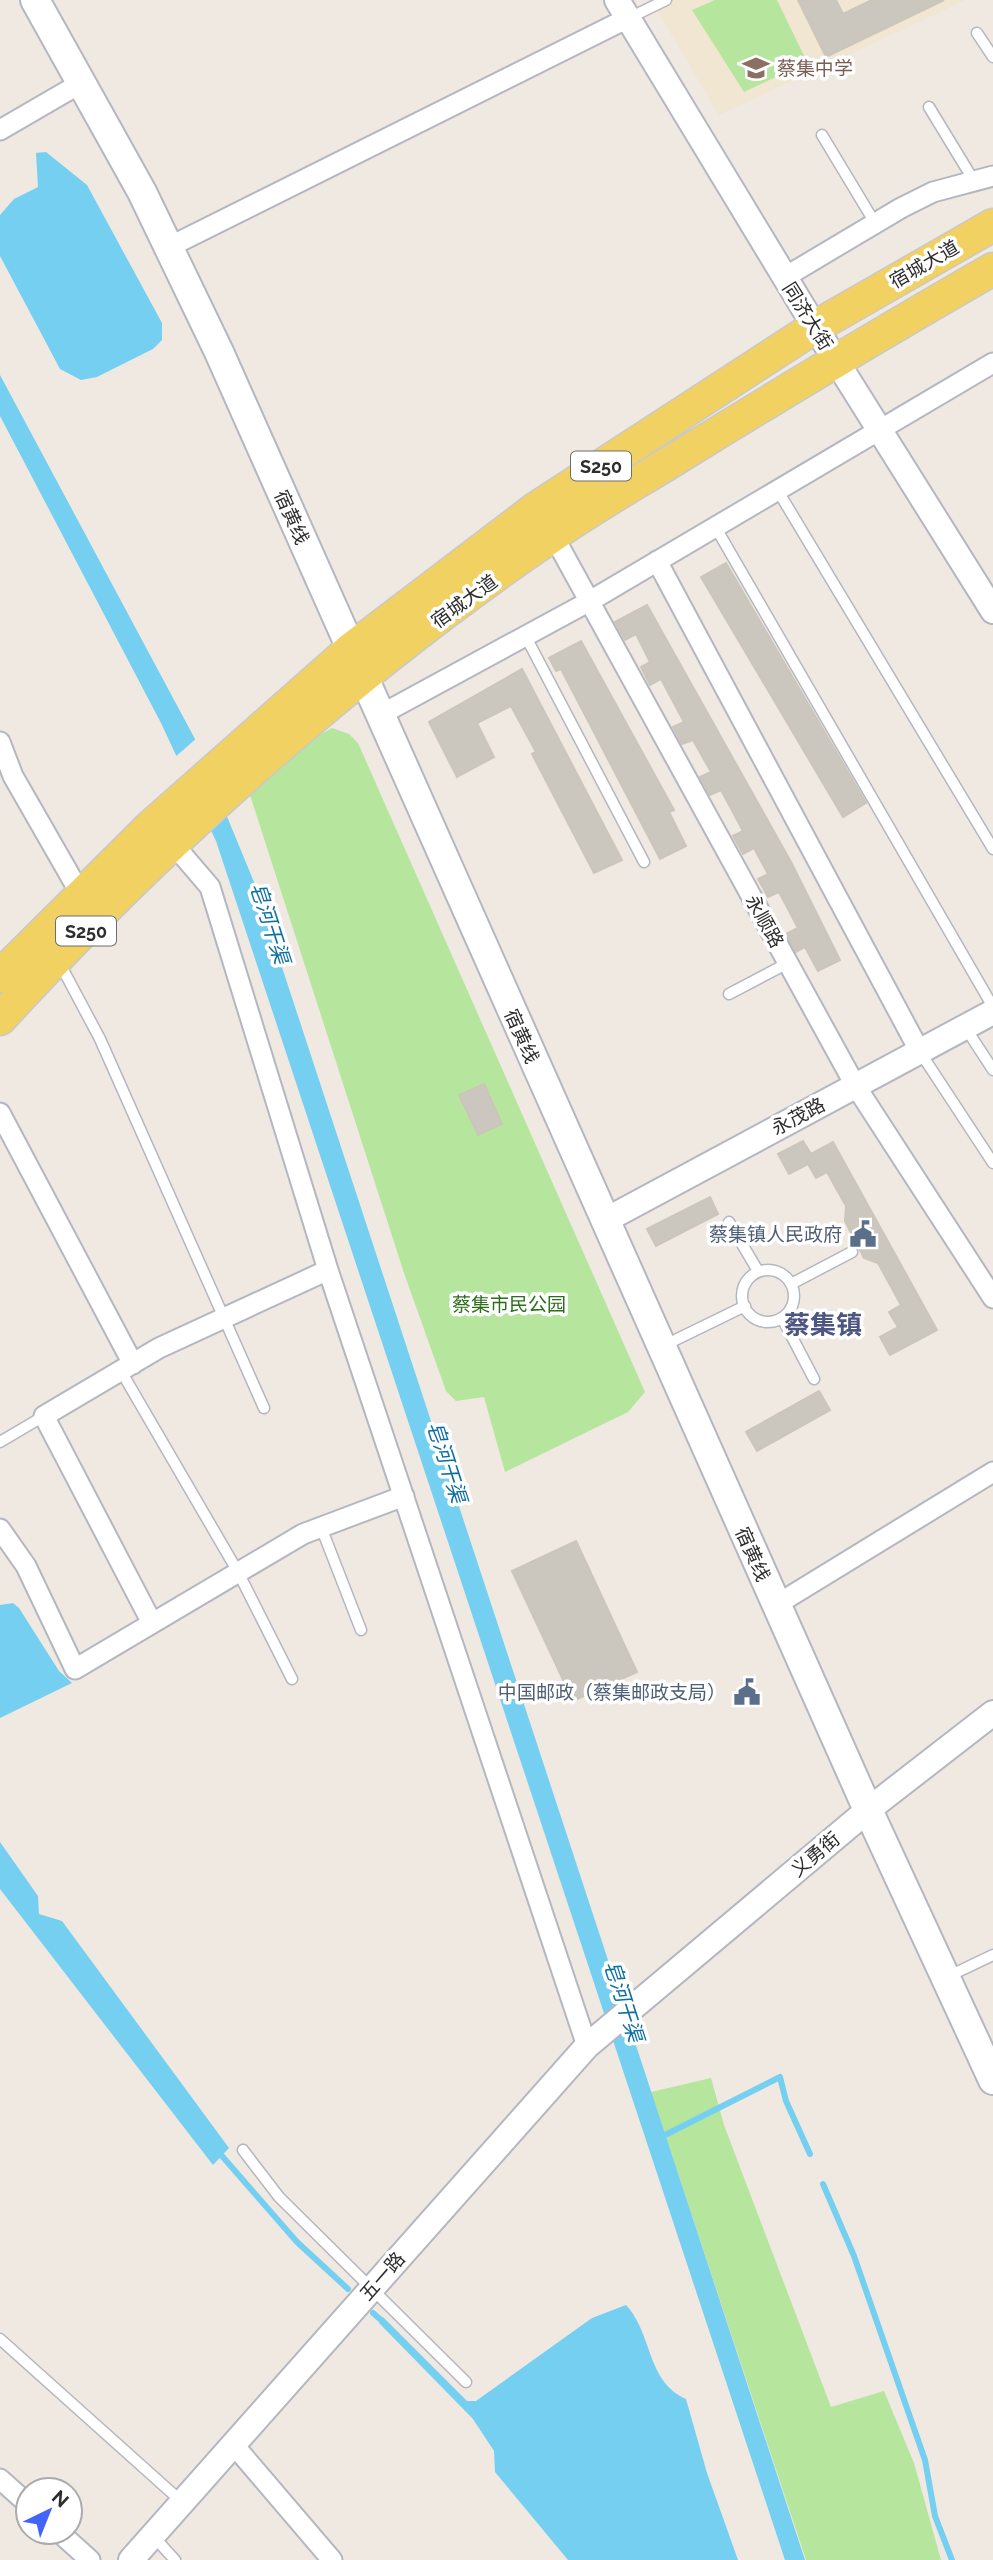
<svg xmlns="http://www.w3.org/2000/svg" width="993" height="2560" font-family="Raleway,'Noto Sans SC',sans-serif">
<rect width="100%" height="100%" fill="#efe9e1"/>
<path fill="#f0e6d1" d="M 651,0 L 966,0 L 719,115 Z"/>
<path fill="#b6e59e" d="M 715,0 L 777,0 L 807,62 L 744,92 L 692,10 Z
M 332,728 L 349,734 L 358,743 L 645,1392 L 628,1412 L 505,1472 L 484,1397 L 456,1401 L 446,1391 L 404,1273 L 250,795 L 316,737 Z
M 711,2078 L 724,2125 L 831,2407 L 884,2391 L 914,2463 L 941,2560 L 806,2560 L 651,2092 Z"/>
<path fill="#75cff0" d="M 46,152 L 87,185 L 162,323 L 162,340 L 153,349 L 97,377 L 81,380 L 60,369 L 0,256 L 0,215 L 14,199 L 38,187 L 36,153 Z
M 0,375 L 195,739 L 254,882 L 805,2560 L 785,2560 L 216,841 L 161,723 L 0,416 Z
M 13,1603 L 19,1608 L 59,1671 L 72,1683 L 0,1718 L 0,1605 Z
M 0,1842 L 38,1896 L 39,1914 L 62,1921 L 229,2148 L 213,2165 L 0,1889 Z
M 626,2305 C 653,2334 646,2381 686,2399 L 707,2473 L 738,2560 L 568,2560 L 495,2472 L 494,2451 L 473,2419 L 379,2323 L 383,2317 L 467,2401 L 476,2401 L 592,2318 Z"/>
<path fill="#efe9e1" d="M 198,737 L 228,810 L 206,829 L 174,758 Z"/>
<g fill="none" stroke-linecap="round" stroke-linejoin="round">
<path stroke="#75cff0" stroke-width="6" d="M 659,2138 L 780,2077 L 786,2101 L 810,2154
M 222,2156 L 297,2242 L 348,2289
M 823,2184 L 854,2256 L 925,2460 L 935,2516 L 952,2560
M 373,2313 L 381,2320"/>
</g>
<path fill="#cbc7bf" stroke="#cbc5ba" stroke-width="2" d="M 798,0 L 836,0 L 843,14 L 872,0 L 944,0 L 826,57 Z
M 726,563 L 866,803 L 843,817 L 701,577 Z
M 647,605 L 791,862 L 840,960 L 818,971 L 805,947 L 796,952 L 786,934 L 798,928 L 779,892 L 768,897 L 758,879 L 768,874 L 754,848 L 743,854 L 733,836 L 743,831 L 721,790 L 710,795 L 700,777 L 711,772 L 693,740 L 682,744 L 673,727 L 684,722 L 661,679 L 650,685 L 641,667 L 650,662 L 636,634 L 625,640 L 615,622 Z
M 581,641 L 674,810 L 669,812 L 686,846 L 660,859 L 561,669 L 556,671 L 549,658 Z
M 522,669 L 622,860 L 594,873 L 532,754 L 536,752 L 511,706 L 477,723 L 494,757 L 457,777 L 429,722 Z
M 484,1084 L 502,1124 L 478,1135 L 459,1095 Z
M 803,1141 L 811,1154 L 833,1142 L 937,1330 L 890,1355 L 880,1337 L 898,1327 L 889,1312 L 901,1305 L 878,1263 L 864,1258 L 845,1221 L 846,1206 L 827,1172 L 816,1178 L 808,1164 L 789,1174 L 778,1154 Z
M 710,1197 L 718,1214 L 656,1246 L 647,1229 Z
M 819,1391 L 830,1410 L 757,1451 L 746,1432 Z
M 576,1541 L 637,1672 L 573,1701 L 512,1571 Z"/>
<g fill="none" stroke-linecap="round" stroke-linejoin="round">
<defs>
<path id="service" d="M 629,18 L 666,0
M 977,33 L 993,57
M 929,107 L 974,181
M 822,135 L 875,223
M 778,491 L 993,849
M 716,528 L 993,1007
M 526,637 L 644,862
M 59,962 L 100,1039 L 264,1408
M 729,994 L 788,963
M 965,1027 L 993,1070
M 920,1052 L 993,1163
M 729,1222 L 758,1271
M742 1296a26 26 0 1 1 52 0a26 26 0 1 1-52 0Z
M 791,1284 L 852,1252
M 782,1318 L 814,1379
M 663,1346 L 745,1306
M 121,1371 L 238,1572 L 292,1679
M 0,1442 L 44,1416
M 321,1527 L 361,1630
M 949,1976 L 993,1955
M 243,2150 L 279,2197 L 466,2382
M 0,2339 L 182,2502
M 154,2537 L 175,2560"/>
<path id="minor" d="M 0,130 L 81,83
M 169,247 L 628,18
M 785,277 L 901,208 L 933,192 L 993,176
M 553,535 L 855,1085 L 993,1298
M 657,561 L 919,1050
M 380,715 L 590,601 L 993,363
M 0,742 L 13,776 L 80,893
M 174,845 L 210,887 L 328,1270 L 587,2046
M 0,1113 L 133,1364
M 0,1529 L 26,1566 L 75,1669 L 303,1534 L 404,1496
M 776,1605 L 993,1472
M 152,1623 L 44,1416 L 159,1348 L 328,1270
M 233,2444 L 332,2560
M 0,2479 L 28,2504
M 59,2532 L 90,2560"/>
<path id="tertiary" d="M 617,0 L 815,327 L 993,611
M 604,1221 L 993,1012
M 131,2560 L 587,2046 L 868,1810 L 993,1713"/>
<path id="secondary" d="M 35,0 L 142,192 L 219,352 L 868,1810 L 993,2080"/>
<path id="primary" d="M 0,976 L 151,826 L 351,649 L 535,509 L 815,327 L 993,225
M 0,1019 C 161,843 355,670 552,536 C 594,507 638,482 680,456 C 784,392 888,329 993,269"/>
</defs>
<use href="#service" stroke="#b4b7c1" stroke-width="13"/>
<use href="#minor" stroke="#b4b7c1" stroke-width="23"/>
<use href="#tertiary" stroke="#b4b7c1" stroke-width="28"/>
<use href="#secondary" stroke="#b4b7c1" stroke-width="32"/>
<use href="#primary" stroke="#c9c9c9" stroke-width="35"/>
<use href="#service" stroke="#fff" stroke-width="10"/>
<use href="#minor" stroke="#fff" stroke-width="19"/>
<use href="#tertiary" stroke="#fff" stroke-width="24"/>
<use href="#secondary" stroke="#fff" stroke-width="28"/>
<use href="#primary" stroke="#f2d163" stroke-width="32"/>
</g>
<defs>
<symbol id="school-bare" viewBox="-9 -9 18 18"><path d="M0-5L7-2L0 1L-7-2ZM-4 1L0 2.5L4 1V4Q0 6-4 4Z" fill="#8d6e63" stroke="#fff" stroke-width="2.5" paint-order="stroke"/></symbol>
<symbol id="civic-bare" viewBox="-9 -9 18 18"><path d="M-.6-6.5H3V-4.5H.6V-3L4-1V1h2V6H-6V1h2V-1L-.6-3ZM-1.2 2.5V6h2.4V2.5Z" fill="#5c6f8a" stroke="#fff" stroke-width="2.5" paint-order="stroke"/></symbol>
</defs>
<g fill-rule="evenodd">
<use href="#school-bare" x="737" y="49" width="38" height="38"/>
<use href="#civic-bare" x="844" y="1215" width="38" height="38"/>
<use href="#civic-bare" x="728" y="1673" width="38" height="38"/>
</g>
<g text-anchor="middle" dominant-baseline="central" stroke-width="7" stroke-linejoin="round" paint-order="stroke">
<g fill="#fff" stroke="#6d6d6d" stroke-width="2">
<rect x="571" y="451.5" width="60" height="29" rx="5"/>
<rect x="56" y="916.5" width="60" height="29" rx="5"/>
</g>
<g font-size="18" font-weight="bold" fill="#2e2e2e">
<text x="601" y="466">S250</text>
<text x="86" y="931">S250</text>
</g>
<g font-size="19" fill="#785e54" stroke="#fff" text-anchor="start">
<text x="777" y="68">蔡集中学</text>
</g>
<g font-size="19" fill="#2e2e2e" stroke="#fff">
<text transform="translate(924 264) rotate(-30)">宿城大道</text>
<text transform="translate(808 316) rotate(58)">同济大街</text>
<text transform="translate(292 517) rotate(66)">宿黄线</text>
<text transform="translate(464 601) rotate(-36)">宿城大道</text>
<text transform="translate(765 921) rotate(61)">永顺路</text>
<text transform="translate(522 1036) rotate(66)">宿黄线</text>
<text transform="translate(798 1116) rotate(-28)">永茂路</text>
<text transform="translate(753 1554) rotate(66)">宿黄线</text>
<text transform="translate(815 1854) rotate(-40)">义勇街</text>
<text transform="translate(382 2276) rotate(-49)">五一路</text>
</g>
<g font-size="19" fill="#4e5e75" stroke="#fff" text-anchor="end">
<text x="842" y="1234">蔡集镇人民政府</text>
<text x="726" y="1692">中国邮政（蔡集邮政支局）</text>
</g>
<g font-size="19" fill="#2c6e1b" stroke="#fff">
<text x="509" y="1304">蔡集市民公园</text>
</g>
<g font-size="21" font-style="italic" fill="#0d6fa3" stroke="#fff">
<text transform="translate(270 923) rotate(72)">皂河干渠</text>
<text transform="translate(447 1462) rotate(72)">皂河干渠</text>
<text transform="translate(624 2001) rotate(72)">皂河干渠</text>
</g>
<g font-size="26" font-weight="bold" fill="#4d5680" stroke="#fff">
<text x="823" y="1325">蔡集镇</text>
</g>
</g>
<g transform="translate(49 2511) rotate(43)"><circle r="33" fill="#ffffff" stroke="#ababab" stroke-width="2"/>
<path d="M0-5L12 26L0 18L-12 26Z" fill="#4264fb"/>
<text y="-10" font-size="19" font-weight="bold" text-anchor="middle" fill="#2e2e2e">N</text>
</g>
</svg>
